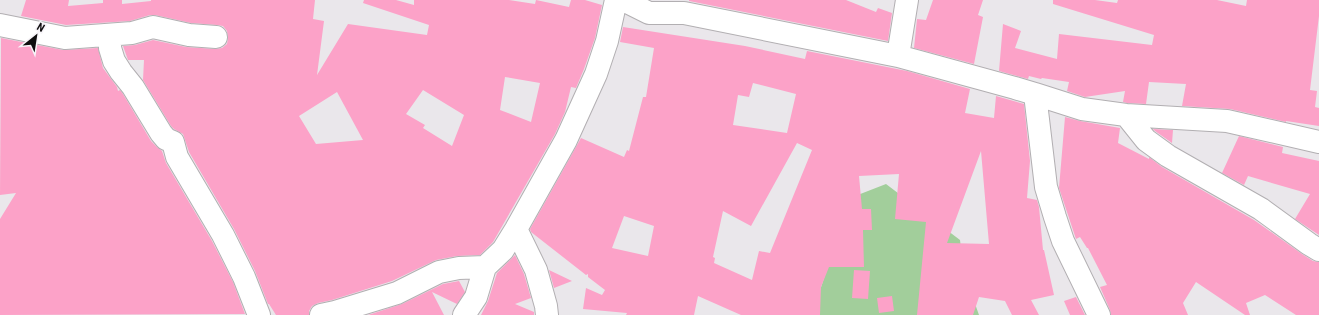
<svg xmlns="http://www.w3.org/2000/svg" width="1319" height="315" font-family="'Roboto Condensed',sans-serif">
<rect width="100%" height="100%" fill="#eae7eb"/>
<path fill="#a2ce9b" d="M 886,184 L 960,240 L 964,273 L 979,315 L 812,315 L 850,198 Z"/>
<path fill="#fca2c8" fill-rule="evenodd" d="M 26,0 L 69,0 L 68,6 L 103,3 L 103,0 L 122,0 L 122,4 L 151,1 L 151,0 L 315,0 L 313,19 L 324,21 L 317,75 L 348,24 L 427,35 L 429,25 L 363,3 L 364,0 L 396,0 L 414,5 L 414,0 L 509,0 L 535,4 L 536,0 L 569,7 L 571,0 L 585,0 L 602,5 L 595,38 L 584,69 L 576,88 L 571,87 L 565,112 L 555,134 L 493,242 L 480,255 L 457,256 L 436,260 L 392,281 L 332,300 L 318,303 L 312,306 L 309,311 L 309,315 L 276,315 L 269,304 L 268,304 L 255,271 L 234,229 L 189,152 L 183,134 L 174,129 L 171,126 L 143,80 L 144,60 L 128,60 L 123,46 L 135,45 L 153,40 L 186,47 L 215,49 L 222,48 L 227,44 L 228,38 L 227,31 L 223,26 L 217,25 L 191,23 L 155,15 L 150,15 L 130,21 L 66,25 L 21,16 ZM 505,77 L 540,83 L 531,122 L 500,110 ZM 423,90 L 464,115 L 452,146 L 423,128 L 425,125 L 406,114 ZM 337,92 L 363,140 L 316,144 L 299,116 Z
M 689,0 L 846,0 L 876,12 L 878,8 L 892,13 L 888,41 L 689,1 Z
M 933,0 L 983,0 L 978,15 L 983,17 L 974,64 L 914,48 L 917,19 L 926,20 Z
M 1053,0 L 1095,0 L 1117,3 L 1118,0 L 1217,0 L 1246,6 L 1247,0 L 1319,0 L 1319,16 L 1310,90 L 1317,91 L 1315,107 L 1319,108 L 1319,126 L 1286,121 L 1286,122 L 1230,109 L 1182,106 L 1186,84 L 1149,82 L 1146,104 L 1127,103 L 1123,102 L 1125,91 L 1085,97 L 1067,91 L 1069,82 L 1042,78 L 1041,79 L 1029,76 L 1028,79 L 999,71 L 1003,24 L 1021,31 L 1015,48 L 1057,59 L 1059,34 L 1152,45 L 1154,35 L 1053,4 Z
M 623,27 L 745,46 L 805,59 L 807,51 L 907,71 L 970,89 L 965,113 L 994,118 L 996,96 L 1024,104 L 1030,161 L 1027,198 L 1037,200 L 1039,207 L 1043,250 L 1044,250 L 1054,295 L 1031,300 L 1039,315 L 1012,315 L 1005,301 L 979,297 L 973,315 L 917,315 L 926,222 L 895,219 L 899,174 L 859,176 L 862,209 L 871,209 L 872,230 L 863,230 L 864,267 L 829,267 L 821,287 L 820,315 L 741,315 L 698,296 L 694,315 L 626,315 L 627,313 L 583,309 L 586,288 L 602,295 L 605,290 L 588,277 L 588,274 L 586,275 L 531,232 L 530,229 L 581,138 L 624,157 L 627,150 L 629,151 L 643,97 L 646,97 L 654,48 L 620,42 ZM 753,83 L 796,94 L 787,133 L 733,125 L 738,95 L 749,97 ZM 797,143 L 812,150 L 770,253 L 759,251 L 752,280 L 714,263 L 715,258 L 713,257 L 723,211 L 751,226 ZM 981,151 L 989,244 L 947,243 ZM 624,216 L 654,226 L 648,256 L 612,248 Z
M 1,38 L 63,50 L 98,48 L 103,68 L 117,87 L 118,91 L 120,90 L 123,94 L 151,141 L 157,147 L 162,151 L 166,163 L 212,241 L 233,282 L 245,314 L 0,315 L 0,219 L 16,193 L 0,195 Z
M 1065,117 L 1080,121 L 1120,128 L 1118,143 L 1149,159 L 1149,157 L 1162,167 L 1254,220 L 1302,254 L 1313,261 L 1319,262 L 1319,315 L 1296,315 L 1265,295 L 1246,303 L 1250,315 L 1245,315 L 1196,282 L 1183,303 L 1188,315 L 1111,315 L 1110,310 L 1100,287 L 1107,285 L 1088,248 L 1087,248 L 1080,237 L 1076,239 L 1059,188 Z
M 1153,129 L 1173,130 L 1172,143 L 1155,131 Z
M 1239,136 L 1283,147 L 1282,153 L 1319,161 L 1319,235 L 1295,219 L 1310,194 L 1248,176 L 1244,185 L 1222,173 Z
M 515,255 L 524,274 L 531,298 L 515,304 L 534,312 L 534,315 L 481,315 L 488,301 L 497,273 Z
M 549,270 L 572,281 L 554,288 Z
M 854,270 L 870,271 L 868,299 L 852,298 Z
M 459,281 L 465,292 L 457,304 L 432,292 L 444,315 L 368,315 L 402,304 L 443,284 Z
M 892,296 L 894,311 L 879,313 L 877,298 Z
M 1076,297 L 1085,315 L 1070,315 L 1064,301 Z"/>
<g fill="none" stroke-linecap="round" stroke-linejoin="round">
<defs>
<path id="minor" d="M 623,0 L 649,13 L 684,13 L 898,56 L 1015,88 L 1035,94 L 1046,187 L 1055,217 L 1063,241 L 1099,315
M 0,25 L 65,38 L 132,33 L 153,27 L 189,35 L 216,37
M 110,36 L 110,48 L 114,61 L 121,72 L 133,87 L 161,133 L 166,139 L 173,142 L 177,157 L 223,235 L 244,277 L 259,315
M 898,56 L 907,0
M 1035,94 L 1082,109 L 1126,115 L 1227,121 L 1319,142
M 1126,115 L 1146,140 L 1168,156 L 1261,209 L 1309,244 L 1319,250
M 516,229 L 536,270 L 546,306 L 547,315
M 321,315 L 335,312 L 397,293 L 439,272 L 459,268 L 485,267
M 464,315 L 476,297 L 485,267 L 503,250 L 516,229 L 566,140 L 596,74 L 607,41 L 616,0"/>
</defs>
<use href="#minor" stroke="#b2afb2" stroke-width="24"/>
<use href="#minor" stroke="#fff" stroke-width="22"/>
</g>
<g transform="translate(36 36) rotate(30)" stroke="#f7f4f8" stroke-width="3" paint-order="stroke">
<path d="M0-3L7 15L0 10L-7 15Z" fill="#0e0d0e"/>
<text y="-6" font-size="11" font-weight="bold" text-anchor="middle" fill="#0e0d0e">N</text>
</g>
</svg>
